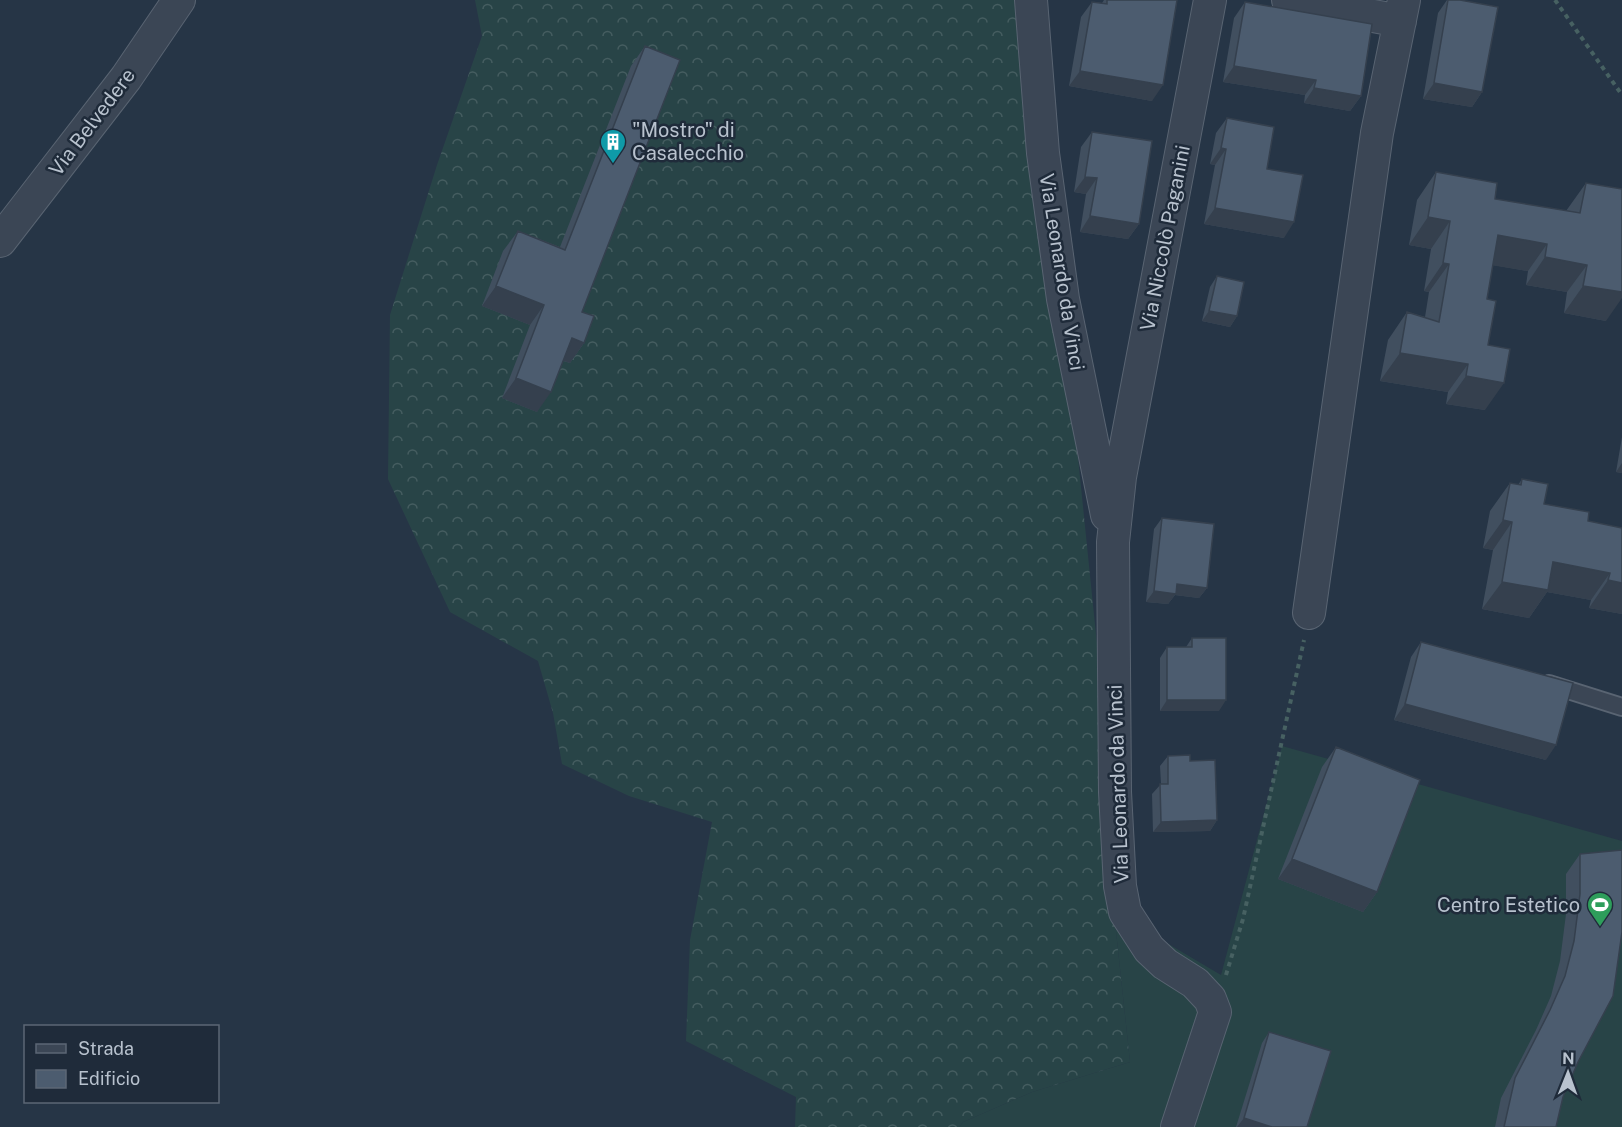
<svg xmlns="http://www.w3.org/2000/svg" width="1622" height="1127" font-family="'Public Sans',sans-serif">
<defs>
<pattern id="forest-crowns" width="20" height="18" patternUnits="userSpaceOnUse" patternTransform="scale(1.5)"><rect width="20" height="18" fill="#284447"/><path d="M2 6a3 3 0 1 1 6 0M12 15a3 3 0 1 1 6 0" fill="none" stroke="#455d60"/></pattern>
</defs>
<rect width="100%" height="100%" fill="#263546"/>
<path fill="#284447" d="M 1282,746 L 1622,841 L 1622,1127 L 959,1127 L 963,1122 L 1032,1092 L 1130,1062 L 1111,885 L 1160,939 L 1221,975 Z"/>
<path fill="url(#forest-crowns)" d="M 475,0 L 1020,0 L 1040,84 L 1099,664 L 1111,885 L 1130,1062 L 1032,1092 L 963,1122 L 959,1127 L 795,1127 L 796,1097 L 686,1041 L 690,940 L 712,822 L 629,796 L 562,764 L 553,713 L 538,661 L 450,612 L 388,479 L 390,315 L 437,165 L 482,36 Z"/>
<g fill="none" stroke-linecap="round" stroke-linejoin="round">
<defs>
<path id="lane" d="M 1549,684 L 1622,707"/>
<path id="street" d="M 1031,0 L 1043,153 L 1063,299 L 1107,515
M 1288,0 L 1400,21
M 0,241 L 126,78 L 179,0
M 1309,613 L 1377,133 L 1404,0
M 1177,1127 L 1215,1012 L 1210,999 L 1195,983 L 1165,964 L 1149,949 L 1125,912 L 1120,886 L 1115,792 L 1113,542 L 1120,477 L 1210,0"/>
</defs>
<use href="#lane" stroke="#596472" stroke-width="20"/>
<use href="#street" stroke="#596472" stroke-width="34"/>
<path stroke="#476162" stroke-width="4" stroke-dasharray="4.5 4.5" stroke-linecap="butt" d="M 1555,0 L 1622,95
M 1226,975 L 1243,919 L 1304,640"/>
<use href="#lane" stroke="#3b4655" stroke-width="16"/>
<use href="#street" stroke="#3b4655" stroke-width="32"/>
</g>
<path fill="#414f5f" d="M 1104,0 L 1177,0 L 1152,101 L 1069,86 L 1081,17 L 1092,2 L 1102,3 Z
M 1447,0 L 1460,0 L 1482,92 L 1472,107 L 1423,99 L 1438,13 Z
M 1245,2 L 1361,96 L 1350,111 L 1304,103 L 1305,95 L 1223,82 L 1234,18 Z
M 645,46 L 582,312 L 584,343 L 570,363 L 563,361 L 537,412 L 502,398 L 530,325 L 482,306 L 503,251 L 518,231 L 560,247 L 631,66 Z
M 1227,118 L 1267,169 L 1284,238 L 1204,224 L 1215,165 L 1210,164 L 1216,133 Z
M 1092,132 L 1139,224 L 1128,239 L 1080,232 L 1086,194 L 1074,192 L 1081,147 Z
M 1436,172 L 1495,199 L 1566,211 L 1586,183 L 1606,321 L 1564,313 L 1567,292 L 1526,285 L 1528,271 L 1493,265 L 1487,299 L 1488,345 L 1485,410 L 1446,404 L 1448,392 L 1380,381 L 1388,340 L 1407,312 L 1425,317 L 1429,292 L 1424,291 L 1431,249 L 1409,245 L 1417,200 Z
M 1217,276 L 1237,316 L 1230,327 L 1202,321 L 1210,287 Z
M 1622,437 L 1622,473 L 1616,472 Z
M 1522,479 L 1544,504 L 1588,521 L 1622,528 L 1622,614 L 1589,608 L 1591,600 L 1547,592 L 1529,618 L 1482,609 L 1493,550 L 1483,548 L 1490,511 L 1510,483 L 1518,485 Z
M 1162,518 L 1207,588 L 1199,598 L 1175,595 L 1168,604 L 1146,602 L 1154,529 Z
M 1192,638 L 1219,711 L 1160,711 L 1160,658 L 1167,647 L 1186,647 Z
M 1421,642 L 1546,760 L 1394,720 L 1411,657 Z
M 1336,747 L 1377,892 L 1363,912 L 1278,879 L 1322,767 Z
M 1168,756 L 1190,761 L 1217,820 L 1210,831 L 1153,832 L 1152,794 L 1161,784 L 1160,766 Z
M 1622,850 L 1578,1062 L 1563,1097 L 1556,1127 L 1495,1127 L 1501,1098 L 1536,1030 L 1551,996 L 1560,961 L 1566,914 L 1566,874 L 1580,854 Z
M 1269,1032 L 1307,1127 L 1236,1127 L 1262,1043 Z"/>
<path fill="#35404e" d="M 1234,66 L 1316,80 L 1305,95 L 1223,82 Z
M 1080,71 L 1163,85 L 1152,101 L 1069,86 Z
M 1434,83 L 1482,92 L 1472,107 L 1423,99 Z
M 1314,88 L 1361,96 L 1350,111 L 1304,103 Z
M 1221,148 L 1226,149 L 1215,165 L 1210,164 Z
M 1085,177 L 1097,178 L 1086,194 L 1074,192 Z
M 1215,208 L 1294,222 L 1284,238 L 1204,224 Z
M 1090,216 L 1139,224 L 1128,239 L 1080,232 Z
M 1428,217 L 1450,221 L 1431,249 L 1409,245 Z
M 1498,235 L 1547,244 L 1528,271 L 1478,263 Z
M 1545,257 L 1587,265 L 1567,292 L 1526,285 Z
M 1443,263 L 1449,264 L 1429,292 L 1424,291 Z
M 496,286 L 544,305 L 530,325 L 482,306 Z
M 1583,286 L 1622,292 L 1622,298 L 1606,321 L 1564,313 Z
M 1209,311 L 1237,316 L 1230,327 L 1202,321 Z
M 572,338 L 584,343 L 570,363 L 558,359 Z
M 1400,353 L 1468,364 L 1448,392 L 1380,381 Z
M 1466,376 L 1504,383 L 1485,410 L 1446,404 Z
M 516,378 L 551,392 L 537,412 L 502,398 Z
M 1622,463 L 1622,473 L 1616,472 Z
M 1503,520 L 1512,522 L 1493,550 L 1483,548 Z
M 1553,562 L 1610,573 L 1591,600 L 1547,592 L 1529,618 L 1482,609 L 1502,582 Z
M 1608,580 L 1622,583 L 1622,614 L 1589,608 Z
M 1177,584 L 1207,588 L 1199,598 L 1175,595 L 1168,604 L 1146,602 L 1154,591 Z
M 1167,700 L 1226,700 L 1219,711 L 1160,711 Z
M 1405,704 L 1556,745 L 1546,760 L 1394,720 Z
M 1217,820 L 1210,831 L 1153,832 L 1161,822 Z
M 1292,859 L 1377,892 L 1363,912 L 1278,879 Z
M 1244,1118 L 1272,1127 L 1237,1127 Z"/>
<path fill="#4c5c6f" stroke="#35404e" stroke-width="1.5" d="M 1107,0 L 1177,0 L 1163,85 L 1080,71 L 1092,2 L 1107,4 Z
M 1448,0 L 1460,0 L 1498,7 L 1482,92 L 1434,83 Z
M 1245,2 L 1372,24 L 1361,96 L 1314,88 L 1316,80 L 1234,66 Z
M 645,46 L 680,60 L 582,312 L 594,316 L 584,343 L 572,338 L 551,392 L 516,378 L 544,305 L 496,286 L 518,231 L 565,250 Z
M 1227,118 L 1274,127 L 1267,169 L 1303,175 L 1294,222 L 1215,208 L 1226,149 L 1221,148 Z
M 1092,132 L 1152,141 L 1139,224 L 1090,216 L 1097,178 L 1085,177 Z
M 1436,172 L 1497,183 L 1495,199 L 1580,213 L 1586,183 L 1622,189 L 1622,292 L 1583,286 L 1587,265 L 1545,257 L 1547,244 L 1498,235 L 1487,299 L 1496,301 L 1488,345 L 1510,349 L 1504,383 L 1466,376 L 1468,364 L 1400,353 L 1407,312 L 1439,322 L 1449,264 L 1443,263 L 1450,221 L 1428,217 Z
M 1217,276 L 1244,282 L 1237,316 L 1209,311 Z
M 1522,479 L 1548,484 L 1544,504 L 1589,512 L 1588,521 L 1622,528 L 1622,583 L 1608,580 L 1610,573 L 1553,562 L 1548,590 L 1502,582 L 1512,522 L 1503,520 L 1510,483 L 1521,485 Z
M 1162,518 L 1214,524 L 1207,588 L 1177,584 L 1176,594 L 1154,591 Z
M 1192,638 L 1226,638 L 1226,700 L 1167,700 L 1167,647 L 1192,647 Z
M 1421,642 L 1573,683 L 1556,745 L 1405,704 Z
M 1336,747 L 1420,780 L 1377,892 L 1292,859 Z
M 1190,755 L 1190,761 L 1215,760 L 1217,820 L 1161,822 L 1160,784 L 1168,784 L 1168,756 Z
M 1622,850 L 1622,932 L 1613,996 L 1578,1062 L 1563,1097 L 1556,1127 L 1504,1127 L 1515,1078 L 1550,1010 L 1565,976 L 1574,941 L 1580,894 L 1580,854 Z
M 1269,1032 L 1331,1051 L 1307,1127 L 1272,1127 L 1244,1118 Z"/>
<defs>
<symbol id="building-pin" viewBox="-11 -11 22 30"><path d="M0 17L-7.5 6A9.5 9.5 0 1 1 7.5 6Z" fill="#0f9aa8" stroke="#1f2b3a"/><path d="M-4-6H4V6H1V3H-1V6H-4ZM-2.5-4.3h1.7v1.8h-1.7ZM.8-4.3h1.7v1.8H.8ZM-2.5-1h1.7V.8h-1.7ZM.8-1h1.7V.8H.8Z" fill="#fff"/></symbol>
<symbol id="stadium-pin" viewBox="-11 -11 22 30"><path d="M0 17L-7.5 6A9.5 9.5 0 1 1 7.5 6Z" fill="#2e9e5b" stroke="#1f2b3a"/><path d="M0-5a6.5 5 0 1 0 0 10a6.5 5 0 1 0 0-10ZM-3.5-1.8h7v3.6h-7Z" fill="#fff"/></symbol>
</defs>
<g fill-rule="evenodd">
<use href="#building-pin" x="598" y="127" width="30" height="40"/>
<use href="#stadium-pin" x="1585" y="890" width="30" height="40"/>
</g>
<g text-anchor="middle" dominant-baseline="central" stroke-width="5" stroke-linejoin="round" paint-order="stroke">
<g font-size="20" fill="#b8c2ce" stroke="#1f2b3a">
<text transform="translate(92 122) rotate(-53)">Via Belvedere</text>
<text transform="translate(1165 238) rotate(-79)">Via Niccolò Paganini</text>
<text transform="translate(1062 272) rotate(81)">Via Leonardo da Vinci</text>
<text transform="translate(1118 784) rotate(-92)">Via Leonardo da Vinci</text>
</g>
<g font-size="20" fill="#b8c2ce" stroke="#1f2b3a" text-anchor="start">
<text x="632" y="130">"Mostro" di<tspan x="632" dy="23">Casalecchio</tspan></text>
<text x="1580" y="905" text-anchor="end">Centro Estetico</text>
</g>
</g>
<rect x="24" y="1025" width="195" height="78" fill="#1f2b3a" stroke="#5c6775" stroke-width="1.5"/>
<rect x="36" y="1044" width="30" height="9" fill="#3b4655" stroke="#5c6775" stroke-width="1.5"/>
<text x="78" y="1055" font-size="18" fill="#b8c2ce">Strada</text>
<rect x="36" y="1070" width="30" height="18" fill="#4c5c6f" stroke="#5c6775" stroke-width="1.5"/>
<text x="78" y="1085" font-size="18" fill="#b8c2ce">Edificio</text>
<g transform="translate(1568 1073) rotate(1)" stroke="#1f2b3a" stroke-width="4.5" paint-order="stroke">
<path d="M0-4.5L10 22L0 15L-10 22Z" fill="#b8c2ce"/>
<text y="-9" font-size="16" font-weight="bold" text-anchor="middle" fill="#b8c2ce">N</text>
</g>
</svg>
